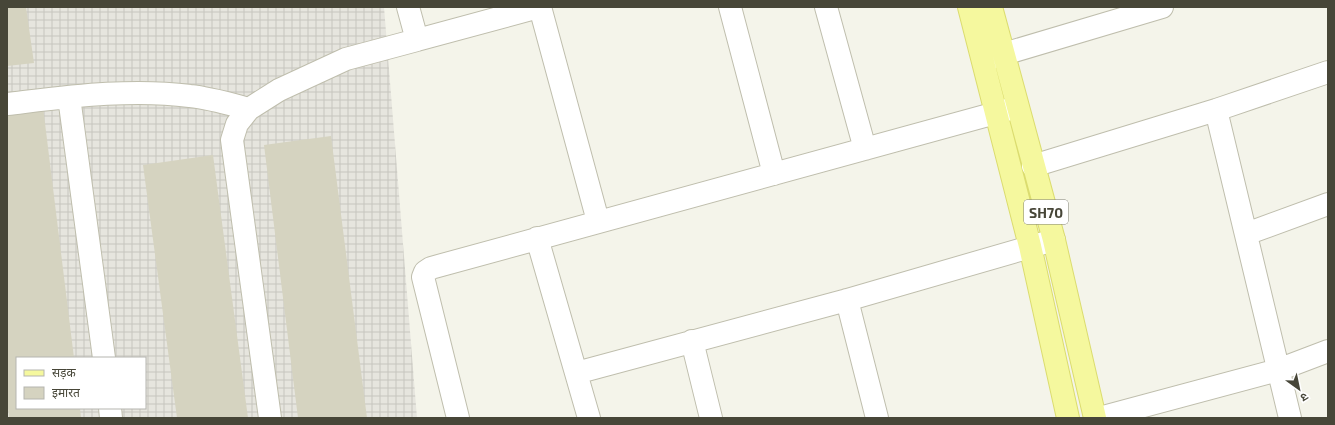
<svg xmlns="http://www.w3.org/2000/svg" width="1335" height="425" font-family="'Exo 2','Noto Sans Devanagari',sans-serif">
<defs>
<pattern id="industrial-grid" width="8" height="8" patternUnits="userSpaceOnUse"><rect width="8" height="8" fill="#e6e5de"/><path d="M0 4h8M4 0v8" fill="none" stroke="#c7c6bf"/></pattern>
</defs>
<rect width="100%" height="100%" fill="#f4f4ea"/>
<path fill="url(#industrial-grid)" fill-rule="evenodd" d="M 7,7 L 384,7 L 417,418 L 7,418 ZM 17,358 L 145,358 L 145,408 L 17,408 Z"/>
<path fill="#d5d3c0" d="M 7,7 L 26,7 L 34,63 L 7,66 Z
M 43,107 L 74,358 L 17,358 L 17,408 L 80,408 L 81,418 L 9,418 L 7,398 L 7,112 Z
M 331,136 L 367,418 L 298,418 L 264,145 Z
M 213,155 L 248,418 L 177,418 L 143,165 Z"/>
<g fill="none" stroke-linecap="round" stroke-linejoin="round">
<defs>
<path id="minor" d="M 408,7 L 417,40 L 539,7
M 540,7 L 598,221
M 730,7 L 774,174
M 826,7 L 865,149
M 987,59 L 1162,7
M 69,97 L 104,358
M 7,104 C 67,97 129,88 190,96 C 210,98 230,104 249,109
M 1216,110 L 1290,418
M 1033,166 L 1216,110 L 1328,72
M 1246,234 L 1328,204
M 537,238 L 589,418
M 847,300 L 877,418
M 692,341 L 711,418
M 576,373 L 847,300 L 1054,240
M 110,408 L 111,418
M 270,418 L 232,140 L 237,124 L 249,109 L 279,90 L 346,59 L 417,40
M 458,418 L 423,277 L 425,272 L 431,268 L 1014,108
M 1099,418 L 1278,370 L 1328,351"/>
<path id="major" d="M 969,7 L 1030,246 L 1068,418
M 991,7 L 1054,240 L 1095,418"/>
</defs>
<use href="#minor" stroke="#bfbead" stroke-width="24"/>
<use href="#major" stroke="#dbdc6f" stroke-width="24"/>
<use href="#minor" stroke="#fff" stroke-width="22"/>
<use href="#major" stroke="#f5f89e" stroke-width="22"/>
</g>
<g text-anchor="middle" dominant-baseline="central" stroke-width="3.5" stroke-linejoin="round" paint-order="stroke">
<rect fill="#fff" stroke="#7e7e74" stroke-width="1" x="1024" y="200" width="44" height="24" rx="3"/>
<g font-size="14" font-weight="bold" fill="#474638">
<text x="1046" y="212">SH70</text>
</g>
</g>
<rect width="1335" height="425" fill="none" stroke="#474638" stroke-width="16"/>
<rect x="16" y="357" width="130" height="52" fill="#ffffff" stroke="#b5b5af"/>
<rect x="24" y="370" width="20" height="6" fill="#f5f89e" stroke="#b5b5af"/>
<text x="52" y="377" font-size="12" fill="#474638">सड़क</text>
<rect x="24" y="387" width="20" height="12" fill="#d5d3c0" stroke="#b5b5af"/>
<text x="52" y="397" font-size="12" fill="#474638">इमारत</text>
<g transform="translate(1299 389) rotate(147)" stroke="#ffffff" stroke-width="3" paint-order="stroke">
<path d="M0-3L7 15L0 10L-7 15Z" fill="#474638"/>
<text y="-6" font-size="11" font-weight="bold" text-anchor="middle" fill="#474638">उ</text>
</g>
</svg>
